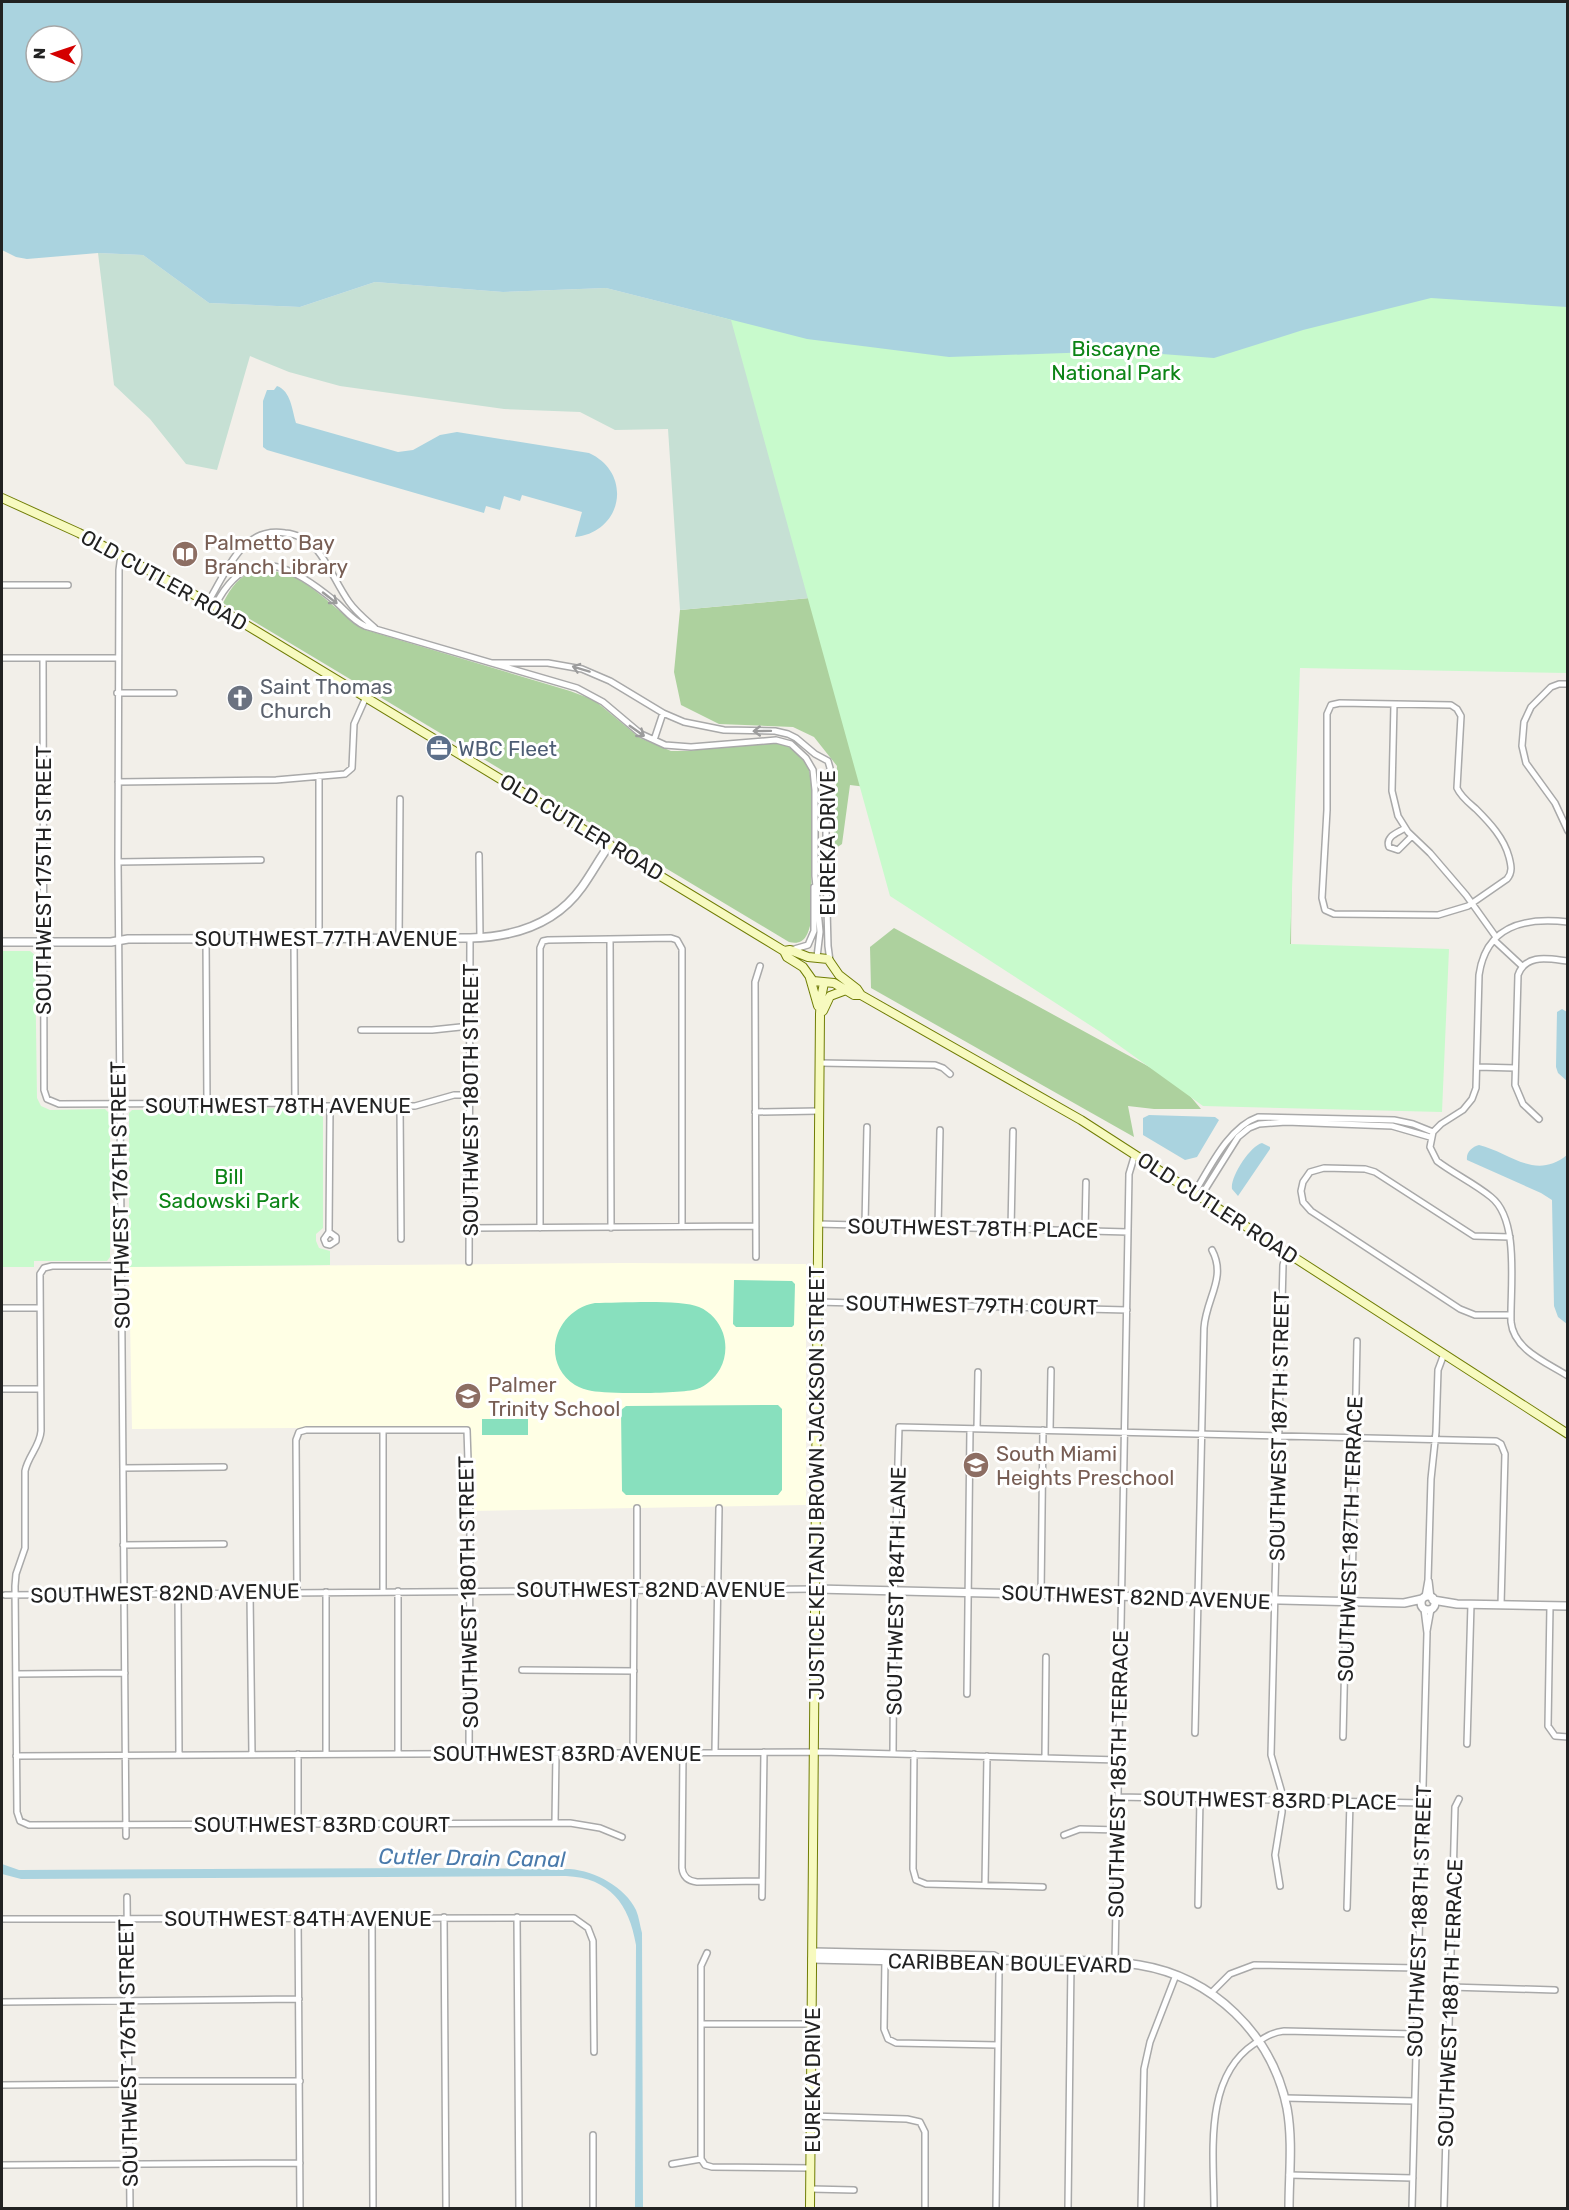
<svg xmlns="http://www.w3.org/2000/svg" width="1569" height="2210" font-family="Rubik,sans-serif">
<rect width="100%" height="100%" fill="#f2efe9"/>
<path fill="#ffffe5" d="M 624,1263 L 806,1264 L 806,1505 L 472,1511 L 469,1427 L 132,1429 L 129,1267 Z"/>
<path fill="#add19e" d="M 261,568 C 274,571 286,573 298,579 C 322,593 341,615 366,630 L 570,691 L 594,700 L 640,738 L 671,751 L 688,751 L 768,741 L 779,743 L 791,748 L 804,760 L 809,769 L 812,790 L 811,922 C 808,934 805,946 789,942 L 223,603 C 232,585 241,574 261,568 Z
M 820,597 L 1293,704 L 1291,945 L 915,793 L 850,785 L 842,844 L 833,850 L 837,766 L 814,737 L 793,727 L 719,724 L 681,705 L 674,672 L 680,610 Z
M 894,928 L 1179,1083 L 1201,1109 L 1154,1109 L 1128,1106 L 1134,1137 L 871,988 L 870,947 Z"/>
<path fill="#c6e0d4" d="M 98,253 L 143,255 L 209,303 L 300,307 L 375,282 L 503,292 L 606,288 L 807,339 L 820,597 L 680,610 L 668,429 L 615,430 L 580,412 L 504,409 L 340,386 L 289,372 L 250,356 L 217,470 L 186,464 L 150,419 L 114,385 Z"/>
<path fill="#c8facc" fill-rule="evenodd" d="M 2,2 L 1567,2 L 1567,673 L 1300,668 L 1290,944 L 1449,949 L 1442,1112 L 1203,1106 L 1099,1031 L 890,896 L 731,320 L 2,108 ZM 36,36 L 72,36 L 72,72 L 36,72 Z
M 2,951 L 30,951 L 35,955 L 37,1098 L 41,1106 L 50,1110 L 105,1109 L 110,1114 L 110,1257 L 107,1261 L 34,1261 L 34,1267 L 2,1267 Z
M 283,1108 L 319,1114 L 323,1117 L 323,1228 L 316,1234 L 316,1241 L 319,1248 L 330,1251 L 330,1265 L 129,1267 L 129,1113 L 132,1110 Z"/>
<path fill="#88e0be" d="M 734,1280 L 792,1281 L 795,1284 L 794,1325 L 792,1327 L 736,1327 L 733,1324 Z
M 595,1303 C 617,1303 681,1299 699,1307 C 711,1312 719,1322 723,1333 C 727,1345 726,1358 720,1369 C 715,1378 706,1386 697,1389 C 682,1394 609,1394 592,1391 C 586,1390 580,1388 575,1385 C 539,1361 555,1310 595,1303 Z
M 778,1405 L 782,1409 L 782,1490 L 778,1495 L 626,1495 L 622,1491 L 621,1410 L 626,1406 Z
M 482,1419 L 528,1419 L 528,1435 L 482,1435 Z"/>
<path fill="#aad3df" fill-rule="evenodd" d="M 2,2 L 1567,2 L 1567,307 L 1431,298 L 1303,330 L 1214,358 L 1123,351 L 949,357 L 807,339 L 606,288 L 503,292 L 375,282 L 300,307 L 209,303 L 143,255 L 98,253 L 27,259 L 16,257 L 2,250 ZM 36,36 L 72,36 L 72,72 L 36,72 Z
M 277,386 C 291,391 292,410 296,423 L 398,452 L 413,450 L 440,435 L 457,432 L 589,453 C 633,473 623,532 575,537 L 582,512 L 522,495 L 520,501 L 504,496 L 500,510 L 486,506 L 484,513 L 267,450 L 263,447 L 263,401 L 267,390 L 274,390 Z
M 1562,1009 L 1567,1012 L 1567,1081 L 1558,1073 L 1556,1067 L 1557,1012 Z
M 1149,1115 L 1215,1117 L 1219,1120 L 1197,1157 L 1185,1160 L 1143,1135 L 1143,1118 Z
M 1262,1143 L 1270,1147 L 1270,1149 L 1238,1196 L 1232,1189 C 1230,1177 1250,1146 1262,1143 Z
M 1479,1145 C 1509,1152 1535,1181 1567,1155 L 1567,1324 L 1558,1317 L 1554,1306 L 1552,1200 L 1541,1193 L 1467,1160 C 1466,1152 1472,1147 1479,1145 Z
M 2,1864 L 19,1870 L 428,1868 L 570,1869 C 595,1871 625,1887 636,1910 C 639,1917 640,1926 642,1933 L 643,2208 L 635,2208 L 636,1945 C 629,1904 610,1878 566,1876 L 21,1879 L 2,1874 Z"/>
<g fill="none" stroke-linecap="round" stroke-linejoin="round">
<defs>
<path id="minor" d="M 121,555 L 119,570 L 118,862 L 126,1836
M 2,585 L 68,585
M 210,603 L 211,597 C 228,568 244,526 285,533 C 298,534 309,541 317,550 C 330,566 337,585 349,602 C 356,612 366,620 375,628
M 215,606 C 248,540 292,566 336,602 C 346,611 353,621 365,626 L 577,688 L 603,702 L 641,734 L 665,745 L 691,747 L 776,740 L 791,744 L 806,758 L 813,770 L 815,790 L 815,876 L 820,932 L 817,957
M 2,658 L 118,658
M 43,658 L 44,1090 L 47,1099 L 59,1104 L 295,1103 L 316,1106 L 415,1106 L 454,1095 L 470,1095
M 493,663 L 548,663 L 582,669 L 610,681 L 663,713 L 684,722 L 724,730 L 775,731 L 788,734 L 796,738 L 815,754 L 828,761 L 830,768 L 826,795 L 826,871 L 828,946 L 830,961
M 1568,684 L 1559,684 L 1551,687 L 1531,707 L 1524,722 L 1522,746 L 1526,763 L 1555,803 L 1568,831
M 117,693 L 174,693
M 1340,703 L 1451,705 L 1457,709 L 1461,716 L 1457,788 C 1461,797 1469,803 1476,809 C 1490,823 1504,838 1509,857 C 1511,865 1513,872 1507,879 L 1468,906 L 1438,915 L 1334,914 L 1325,910 L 1322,898 L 1327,810 L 1327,714 L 1331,705 Z
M 1394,704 L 1392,791 L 1398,816 L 1408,832 L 1430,853 L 1466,895 L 1496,937
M 654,740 L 663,713
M 118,782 L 276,780 L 345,774 L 352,768 L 354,724 L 366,697
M 1405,828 C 1398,833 1385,836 1389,847 L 1398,850 L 1412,836
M 479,855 L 480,938
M 118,862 L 261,860
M 1568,922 C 1525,917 1486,925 1479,975 L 1476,1088 L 1472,1099 L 1463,1110 L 1441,1124 L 1433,1132 L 1430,1147 L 1437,1161 C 1454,1174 1474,1183 1491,1197 C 1520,1220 1510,1288 1511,1322 C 1514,1350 1546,1362 1568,1376
M 206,938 L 207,1104
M 319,939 L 319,776
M 399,939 L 400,799
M 610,939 L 611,1228
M 294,940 L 295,1103
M 1494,940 L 1522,966
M 791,950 L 808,945 L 814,931 L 814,887
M 361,1030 L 432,1030 L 470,1026
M 820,1063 L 935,1065 L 943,1068 L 950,1074
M 1477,1067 L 1515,1068
M 400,1106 L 401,1239
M 755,1112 L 819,1111
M 1539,1119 L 1523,1104 L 1515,1085 L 1518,975 C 1526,953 1549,959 1568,961
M 1195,1192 C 1210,1167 1229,1127 1258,1117 L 1394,1120 L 1413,1124 L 1433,1132
M 1201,1196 L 1238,1137 L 1249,1128 L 1259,1124 L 1286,1122 L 1392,1126 L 1430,1137
M 818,1224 L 1128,1232
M 865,1225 L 867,1127
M 470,1228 L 756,1226
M 540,1228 L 540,948 L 543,941 L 548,940 L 671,938 L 677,940 L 682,949 L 682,1226
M 938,1228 L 940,1130
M 1011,1229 L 1013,1131
M 1085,1231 L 1086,1182
M 329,1232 L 336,1237 L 336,1241 L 330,1245 L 326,1244 L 324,1239 L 329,1232 L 330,1106
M 1510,1237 L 1474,1236 L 1375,1172 L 1365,1169 L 1324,1168 L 1310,1172 L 1303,1182 L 1301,1191 L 1303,1202 L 1311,1211 L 1460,1309 L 1475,1315 L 1510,1315
M 756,1257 L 755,982 L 760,966
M 469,1262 L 470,938
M 121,1270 L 111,1266 L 52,1266 L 44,1268 L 40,1274 L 41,1431 C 40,1446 28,1456 25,1471 L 25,1548 L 16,1574 L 15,1586 L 17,1812 L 20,1821 L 29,1825 L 570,1823 L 600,1828 L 622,1837
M 817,1302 L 1127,1310
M 2,1308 L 40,1308
M 2,1389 L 40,1389
M 977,1429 L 978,1372
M 1050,1430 L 1051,1370
M 123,1468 L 224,1467
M 123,1545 L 224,1544
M 1429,1581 L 1431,1598
M 383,1591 L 383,1430
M 398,1591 L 398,1754
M 297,1592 L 296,1440 L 299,1432 L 306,1430 L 467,1430 L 470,1522 L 469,1754
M 178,1594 L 179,1755
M 250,1594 L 252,1755
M 1041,1594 L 1043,1430
M 5,1595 L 816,1589
M 1425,1597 L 1428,1580 L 1431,1479 L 1436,1432 L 1438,1370 L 1444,1354
M 1550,1606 L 1548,1726 L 1555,1736 L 1568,1737
M 1427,1631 L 1431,1609
M 522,1670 L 634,1671
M 16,1674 L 125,1673
M 967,1694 L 970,1429
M 1195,1733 L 1204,1328 C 1206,1298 1227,1278 1212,1250
M 1343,1737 L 1346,1610 L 1352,1592 L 1357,1341
M 1467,1744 L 1471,1604
M 715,1752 L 719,1508
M 633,1753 L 634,1599 L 637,1582 L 637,1508
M 683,1753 L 682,1868 C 683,1877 688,1881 697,1882 L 762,1881
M 298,1754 L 298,1824
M 326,1754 L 326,1592
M 893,1754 L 894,1599 L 899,1427 L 1496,1441 L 1501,1444 L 1505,1454 L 1501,1605
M 914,1754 L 913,1869 L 916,1880 L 926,1884 L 1043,1887
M 16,1756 L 822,1752 L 1119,1760
M 1045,1758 L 1046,1657
M 1118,1797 L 1423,1803
M 555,1823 L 556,1753
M 1064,1835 L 1080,1829 L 1118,1830
M 985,1885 L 987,1756
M 1280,1886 L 1275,1855 L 1282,1812 L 1282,1793 L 1271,1755 L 1281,1342 L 1283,1265 L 1287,1251
M 127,1897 L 130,2208
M 762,1897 L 764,1752
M 1198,1905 L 1200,1798
M 1347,1908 L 1350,1802
M 372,1917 L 373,2208
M 444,1917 L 446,2208
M 517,1917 L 519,2208
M 298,1918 L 300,2208
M 2,1919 L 574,1918 L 588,1928 L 593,1941 L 594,2052
M 885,1959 L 884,2029 L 888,2039 L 896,2043 L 998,2045
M 1115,1963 L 1129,1174 L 1135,1154
M 1450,1987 L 1555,1990
M 1211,1993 L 1230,1974 L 1254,1965 L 1418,1968
M 2,2002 L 299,1999
M 701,2024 L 812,2024
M 2,2085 L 121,2084 L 136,2081 L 300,2081
M 1285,2098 L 1414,2101
M 811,2116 L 907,2119 L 920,2122 L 925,2132 L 925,2208
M 701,2159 L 701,1966 L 707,1953
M 701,2159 L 705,2165 L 712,2167 L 811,2168
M 672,2164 L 701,2159
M 2,2165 L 300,2163
M 1289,2175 L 1413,2178
M 811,2189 L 854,2190
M 593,2208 L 593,2135
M 996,2208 L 999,1971 L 1001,1960
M 1068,2208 L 1071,1962
M 1141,2208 L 1144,2069 L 1150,2042 L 1176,1975
M 1214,2208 C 1214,2155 1203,2078 1254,2044 C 1264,2038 1272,2032 1284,2031 L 1416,2034
M 1412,2208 L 1427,1633 L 1424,1609
M 1444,2208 L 1455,1807 L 1459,1799"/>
<path id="tertiary" d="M 2,942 L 111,942 L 128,939 L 470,938 C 514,937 555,925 582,887 C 592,873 600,858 610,844
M 816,1589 L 1404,1603 L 1422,1599
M1421 1603a7 7 0 1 1 14 0a7 7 0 1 1-14 0Z
M 1433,1600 L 1457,1604 L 1568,1606
M 813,1952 L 994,1956 L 1001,1960
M 812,1959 L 993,1963 L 1001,1960 C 1044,1961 1097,1958 1139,1965 C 1213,1977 1272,2034 1287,2108 C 1293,2141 1289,2175 1289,2208"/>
<path id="secondary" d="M 2,498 L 79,533 L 215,606 L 784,951 L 787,957 L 803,967 L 813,981 L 834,983 L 854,995 L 861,995 L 1081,1120 L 1568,1434
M 784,951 L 790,950 L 808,957 L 828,959 L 839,975 L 857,989 L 861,995
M 810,978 L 818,1006
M 823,1011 L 830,996 L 846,990
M 810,2208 L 820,1014 L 821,998 L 824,983"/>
</defs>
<use href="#minor" stroke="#a9a9a9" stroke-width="8"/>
<use href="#tertiary" stroke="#a9a9a9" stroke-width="10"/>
<use href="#secondary" stroke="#707d05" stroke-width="10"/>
<use href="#minor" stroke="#fff" stroke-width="5"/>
<use href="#tertiary" stroke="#fff" stroke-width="7"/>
<use href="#secondary" stroke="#f7fabf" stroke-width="8"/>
</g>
<defs><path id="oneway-shaft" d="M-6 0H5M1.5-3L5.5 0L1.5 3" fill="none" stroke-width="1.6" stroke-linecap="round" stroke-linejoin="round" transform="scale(1.5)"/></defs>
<g stroke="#9c9c9c">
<use href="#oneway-shaft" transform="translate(330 598) rotate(38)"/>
<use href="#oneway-shaft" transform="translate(581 669) rotate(-163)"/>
<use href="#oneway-shaft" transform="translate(637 731) rotate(35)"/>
<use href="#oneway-shaft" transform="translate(762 731) rotate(179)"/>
</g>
<defs>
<symbol id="library-disc" viewBox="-11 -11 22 22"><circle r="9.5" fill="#8d6e63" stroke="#fff"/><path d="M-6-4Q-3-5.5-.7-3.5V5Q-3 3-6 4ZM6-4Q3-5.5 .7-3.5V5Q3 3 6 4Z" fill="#fff"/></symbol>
<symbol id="church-disc" viewBox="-11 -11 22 22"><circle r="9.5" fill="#6b7280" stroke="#fff"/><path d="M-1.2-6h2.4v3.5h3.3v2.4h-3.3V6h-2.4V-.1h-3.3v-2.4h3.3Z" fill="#fff"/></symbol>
<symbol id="office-disc" viewBox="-11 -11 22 22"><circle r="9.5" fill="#5c6f8a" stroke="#fff"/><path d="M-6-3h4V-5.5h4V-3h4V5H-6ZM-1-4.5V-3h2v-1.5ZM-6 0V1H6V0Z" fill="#fff"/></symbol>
<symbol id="school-disc" viewBox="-11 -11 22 22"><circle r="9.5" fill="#8d6e63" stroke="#fff"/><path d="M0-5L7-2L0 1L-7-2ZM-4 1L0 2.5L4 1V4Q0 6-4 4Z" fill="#fff"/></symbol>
</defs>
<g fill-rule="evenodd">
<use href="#library-disc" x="170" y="539" width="30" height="30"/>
<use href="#church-disc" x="225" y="683" width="30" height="30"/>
<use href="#office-disc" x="424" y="733" width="30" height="30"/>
<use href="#school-disc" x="453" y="1381" width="30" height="30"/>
<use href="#school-disc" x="961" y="1450" width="30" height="30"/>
</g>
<g text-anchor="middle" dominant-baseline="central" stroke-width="6" stroke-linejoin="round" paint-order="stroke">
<g font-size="21" fill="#0c8416" stroke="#fff">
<text x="1116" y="348">Biscayne<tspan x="1116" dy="24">National Park</tspan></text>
<text x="229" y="1176">Bill<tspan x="229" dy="24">Sadowski Park</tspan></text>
</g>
<g font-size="21" fill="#785e54" stroke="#fff" text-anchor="start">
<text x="204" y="542">Palmetto Bay<tspan x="204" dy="24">Branch Library</tspan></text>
<text x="488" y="1384">Palmer<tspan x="488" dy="24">Trinity School</tspan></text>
<text x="996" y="1453">South Miami<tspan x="996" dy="24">Heights Preschool</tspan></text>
</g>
<g font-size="21" fill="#222" stroke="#fff">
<text transform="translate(164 580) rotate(29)">OLD CUTLER ROAD</text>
<text transform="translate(582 827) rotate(31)">OLD CUTLER ROAD</text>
<text transform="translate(827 843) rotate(-90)">EUREKA DRIVE</text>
<text transform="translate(43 880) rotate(-90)">SOUTHWEST 175TH STREET</text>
<text x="326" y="938">SOUTHWEST 77TH AVENUE</text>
<text transform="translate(470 1100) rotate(-90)">SOUTHWEST 180TH STREET</text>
<text x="278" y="1105">SOUTHWEST 78TH AVENUE</text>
<text transform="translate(120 1195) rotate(-91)">SOUTHWEST 176TH STREET</text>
<text transform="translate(1218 1208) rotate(33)">OLD CUTLER ROAD</text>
<text transform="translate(973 1228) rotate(1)">SOUTHWEST 78TH PLACE</text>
<text transform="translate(972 1305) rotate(1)">SOUTHWEST 79TH COURT</text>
<text transform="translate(1279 1426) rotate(-89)">SOUTHWEST 187TH STREET</text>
<text transform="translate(816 1483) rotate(-90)">JUSTICE KETANJI BROWN JACKSON STREET</text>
<text transform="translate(1350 1539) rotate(-88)">SOUTHWEST 187TH TERRACE</text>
<text x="651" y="1589">SOUTHWEST 82ND AVENUE</text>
<text transform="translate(896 1591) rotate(-89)">SOUTHWEST 184TH LANE</text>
<text transform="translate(468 1592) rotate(-91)">SOUTHWEST 180TH STREET</text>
<text transform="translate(165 1593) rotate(-1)">SOUTHWEST 82ND AVENUE</text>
<text transform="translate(1136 1597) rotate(2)">SOUTHWEST 82ND AVENUE</text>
<text x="567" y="1753">SOUTHWEST 83RD AVENUE</text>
<text transform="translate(1118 1774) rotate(-89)">SOUTHWEST 185TH TERRACE</text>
<text transform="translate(1270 1800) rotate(1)">SOUTHWEST 83RD PLACE</text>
<text x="322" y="1824">SOUTHWEST 83RD COURT</text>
<text x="298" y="1918">SOUTHWEST 84TH AVENUE</text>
<text transform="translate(1419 1921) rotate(-88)">SOUTHWEST 188TH STREET</text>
<text transform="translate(1010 1963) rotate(1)">CARIBBEAN BOULEVARD</text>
<text transform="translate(1450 2003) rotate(-88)">SOUTHWEST 188TH TERRACE</text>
<text transform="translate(128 2053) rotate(-91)">SOUTHWEST 176TH STREET</text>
<text transform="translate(812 2080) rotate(-90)">EUREKA DRIVE</text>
</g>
<g font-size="21" fill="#5b616d" stroke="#fff" text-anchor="start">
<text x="260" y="686">Saint Thomas<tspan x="260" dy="24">Church</tspan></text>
</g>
<g font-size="21" fill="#4e5e75" stroke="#fff" text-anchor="start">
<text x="458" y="748">WBC Fleet</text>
</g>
<g font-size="22" font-style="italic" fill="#4a7aab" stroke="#fff">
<text transform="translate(472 1858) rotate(1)">Cutler Drain Canal</text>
</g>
</g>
<rect width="1569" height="2210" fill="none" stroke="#222222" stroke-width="6"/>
<g transform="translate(54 54) rotate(272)"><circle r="28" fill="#ffffff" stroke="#a7a7a7" stroke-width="1.5"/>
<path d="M0-4.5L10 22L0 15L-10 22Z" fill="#d40000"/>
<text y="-9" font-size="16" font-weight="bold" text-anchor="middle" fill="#222222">N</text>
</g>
</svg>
